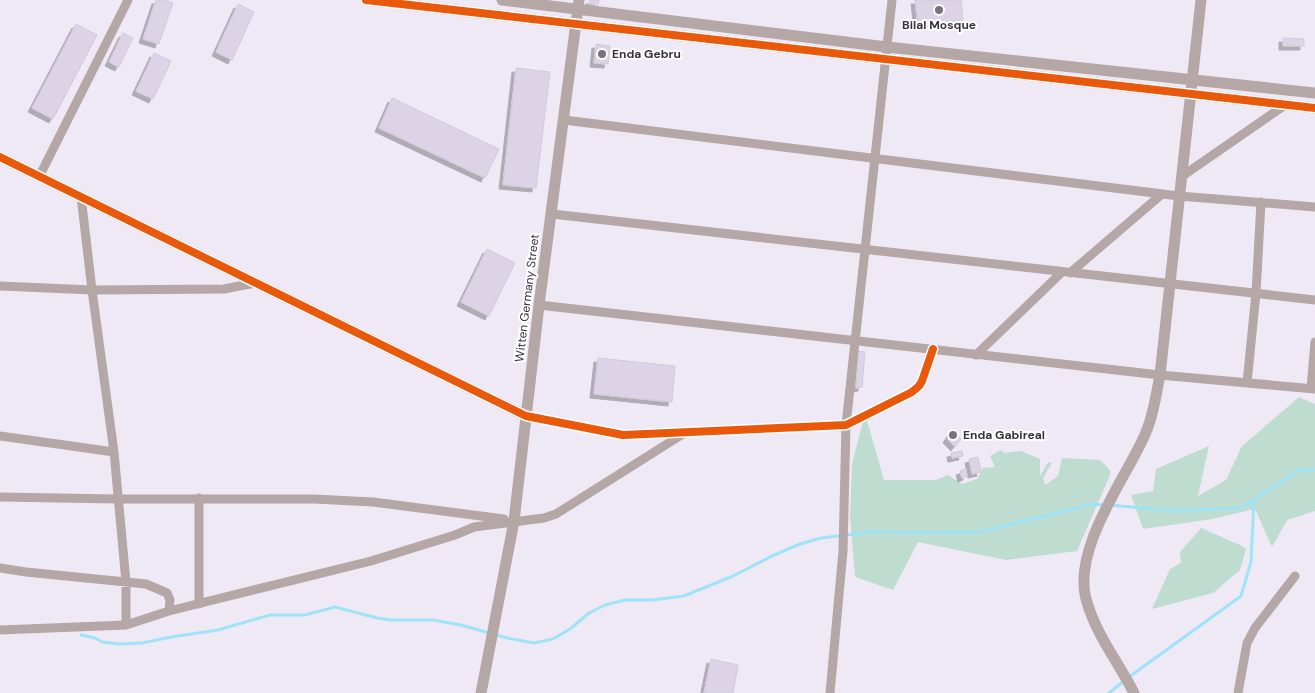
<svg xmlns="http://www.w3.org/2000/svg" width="1315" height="693" font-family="'DM Sans',sans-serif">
<defs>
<filter id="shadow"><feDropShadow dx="-4" dy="4" stdDeviation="0" flood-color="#0004"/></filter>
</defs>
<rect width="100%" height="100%" fill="#efe9f6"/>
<path fill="#bedccf" d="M 1299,397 L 1315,404 L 1315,511 L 1287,520 L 1272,547 L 1255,509 L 1212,519 L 1143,529 L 1131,495 L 1153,491 L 1156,469 L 1209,446 L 1198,496 L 1226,480 L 1242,446 Z
M 865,414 L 884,480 L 936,480 L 948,475 L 962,484 L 977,479 L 983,468 L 995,467 L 990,456 L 1001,450 L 1004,453 L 1021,451 L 1040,459 L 1040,476 L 1048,462 L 1052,463 L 1043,478 L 1045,485 L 1058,476 L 1062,458 L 1100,460 L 1110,470 L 1110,475 L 1077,551 L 1006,560 L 918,542 L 893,590 L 855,577 L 850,516 L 852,464 Z
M 1201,528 L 1240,545 L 1246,549 L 1240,570 L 1213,593 L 1152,609 L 1170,569 L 1181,563 L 1180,552 Z"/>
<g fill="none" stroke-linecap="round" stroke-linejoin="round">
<path stroke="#9ee3f8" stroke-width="3" d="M 1110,505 L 1175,511 L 1241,508 L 1299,470 L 1315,470
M 81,635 L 95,638 L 102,642 L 119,644 L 142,643 L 171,637 L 218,630 L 270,615 L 305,615 L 335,607 L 377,618 L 391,620 L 433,620 L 461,625 L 507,638 L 534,643 L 553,639 L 570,629 L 589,613 L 605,605 L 625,600 L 652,600 L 684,596 L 733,576 L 772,556 L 800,544 L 821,538 L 879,531 L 902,533 L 980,532 L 1093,504 L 1104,505
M 1129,677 L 1241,596 L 1251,562 L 1254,500
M 1109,693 L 1124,681"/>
</g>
<path fill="#dcd3e7" stroke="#d0cbd6" filter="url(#shadow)" d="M 156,0 L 166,0 L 173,3 L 159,44 L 143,39 Z
M 590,0 L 599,0 L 598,5 L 589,4 Z
M 915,0 L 961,0 L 963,20 L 918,25 Z
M 238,4 L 254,12 L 232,60 L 216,52 Z
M 76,24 L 97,35 L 53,119 L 32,108 Z
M 123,33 L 133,38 L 119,67 L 109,62 Z
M 1283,38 L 1304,39 L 1304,46 L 1283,46 Z
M 596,44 L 610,46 L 608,64 L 594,63 Z
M 154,53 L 171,61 L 153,99 L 136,91 Z
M 516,68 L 550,72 L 536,188 L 503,185 Z
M 392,98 L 499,149 L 485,178 L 379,128 Z
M 487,249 L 515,263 L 489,316 L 461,302 Z
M 858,351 L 865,352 L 862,387 L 856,388 Z
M 598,358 L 675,366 L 672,402 L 594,394 Z
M 952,431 L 961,439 L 955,447 L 947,439 Z
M 962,451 L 963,456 L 952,458 L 951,453 Z
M 978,457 L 981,472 L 972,474 L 969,459 Z
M 966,469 L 967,476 L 962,478 L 960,471 Z
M 711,659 L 738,665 L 733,693 L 704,693 Z"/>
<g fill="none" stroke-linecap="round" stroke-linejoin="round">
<path stroke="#b4a7a6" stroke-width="9" d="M 564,120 L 1179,196 L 1315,207
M 39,177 L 128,0
M 1181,177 L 1285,105
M 81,196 L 92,290 L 114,452 L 126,582 L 126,625
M 552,214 L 1315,300
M 1070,273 L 1162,194
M 0,286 L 92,290 L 224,289 L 255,283
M 539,305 L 1160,375 L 1315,389
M 976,355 L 1062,272
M 1247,383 L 1256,293 L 1261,202
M 1311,388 L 1315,342
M 526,416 L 623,435 L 846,425 L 912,392 L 919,386 L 922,381 L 933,349
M 0,436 L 114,452
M 0,497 L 117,499 L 314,499 L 373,502 L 504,519
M 199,498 L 199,604
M 0,568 L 26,572 L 146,584 L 167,593 L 170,600 L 169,611
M 0,630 L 126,625 L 169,611 L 371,561 L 455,535 L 474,527 L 544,518 L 556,514 L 686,432
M 830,693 L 843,551 L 846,425 L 892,0
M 1238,693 L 1247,643 L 1255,628 L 1295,576"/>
<path stroke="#b4a7a6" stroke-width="11" d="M 366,0 L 1315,108
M 502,0 L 887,47 L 1315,93
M 0,157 L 526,416
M 481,693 L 514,521 L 539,305 L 579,0
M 1134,693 C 1117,660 1096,635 1086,599 C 1073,550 1122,483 1142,441 C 1152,422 1156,396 1160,375 L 1201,0"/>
<defs>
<path id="cycleway" d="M 366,0 L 1315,108
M 0,157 L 526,416 L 623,435 L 846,425 L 912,392 L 919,386 L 922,381 L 933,349"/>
</defs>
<use href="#cycleway" stroke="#fff" stroke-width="11"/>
<use href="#cycleway" stroke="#e8590c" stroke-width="8"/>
</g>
<g fill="#77727e" stroke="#fff" stroke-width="2">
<circle cx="939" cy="10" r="5"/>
<circle cx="602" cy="54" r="5"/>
<circle cx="953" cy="435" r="5"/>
</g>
<g text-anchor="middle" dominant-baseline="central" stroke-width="4" stroke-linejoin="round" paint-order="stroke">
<g font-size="12" font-weight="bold" fill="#37323e" stroke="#fff" text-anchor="start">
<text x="939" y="25" text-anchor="middle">Bilal Mosque</text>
<text x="612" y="54">Enda Gebru</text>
<text x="963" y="435">Enda Gabireal</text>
</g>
<g font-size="12" fill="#37323e" stroke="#fff">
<text transform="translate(527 298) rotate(-83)">Witten Germany Street</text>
</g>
</g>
</svg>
